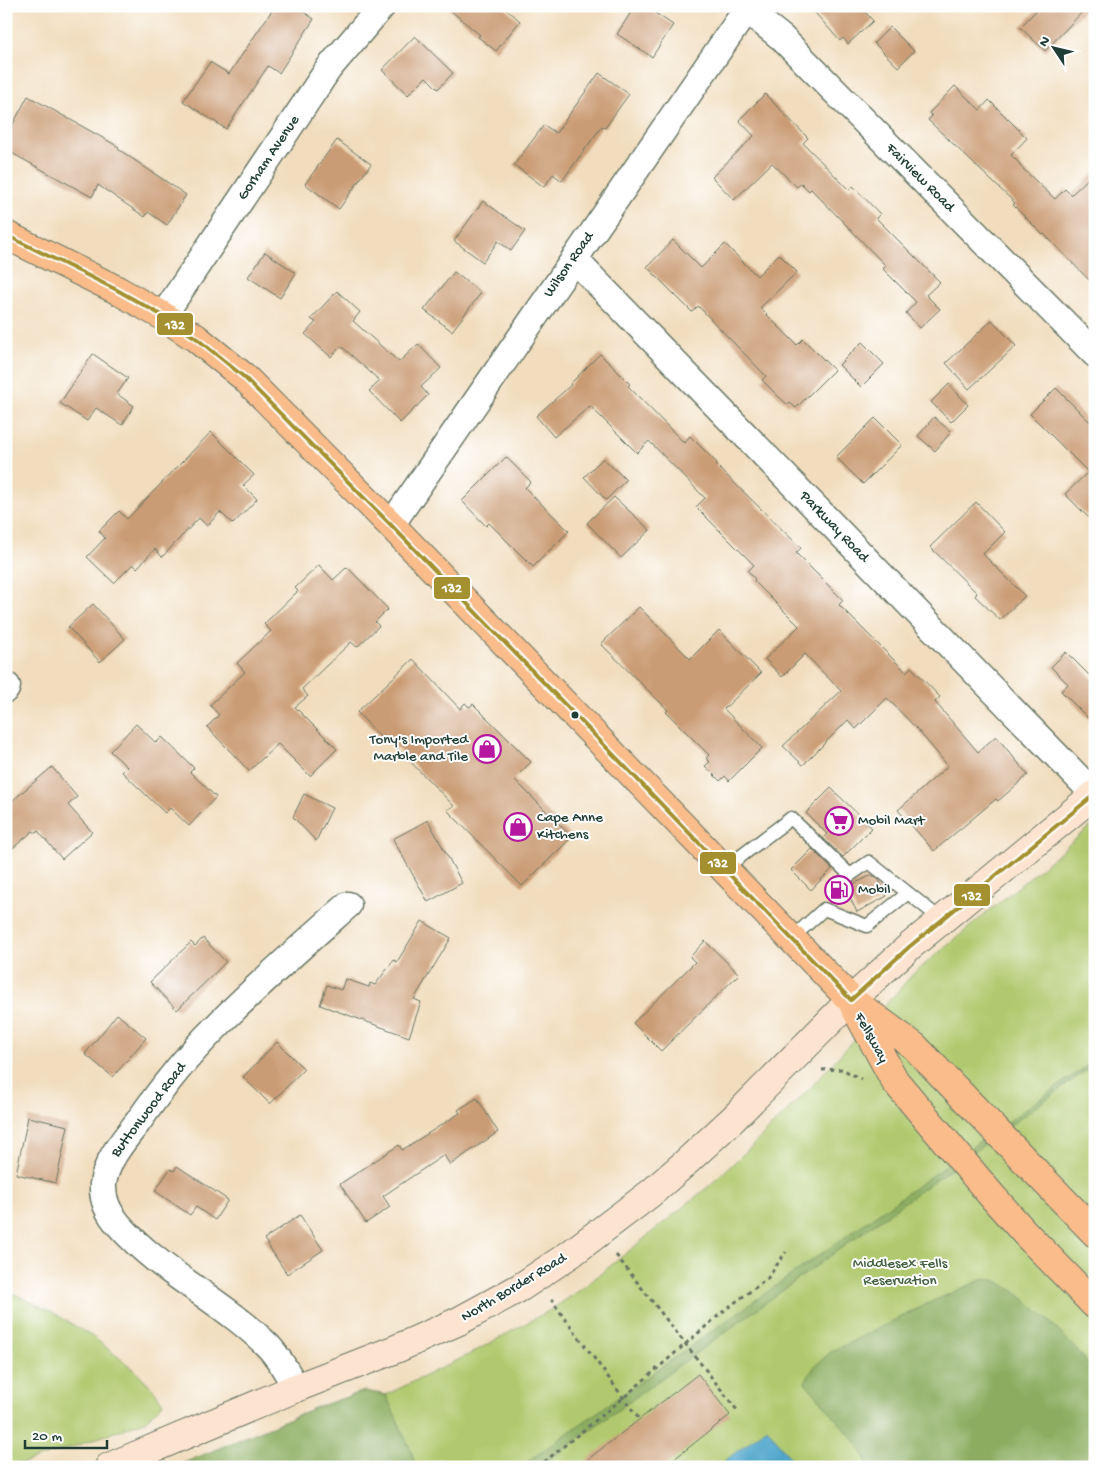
<svg xmlns="http://www.w3.org/2000/svg" width="1101" height="1473" font-family="'Gochi Hand',sans-serif">
<rect width="100%" height="100%" fill="#fff"/>
<filter id="ink" filterUnits="userSpaceOnUse"><feTurbulence type="fractalNoise" baseFrequency=".02" numOctaves="2"/><feDisplacementMap in="SourceGraphic" scale="10" xChannelSelector="R" yChannelSelector="G"/><feConvolveMatrix kernelMatrix="1 2 1 2 8 2 1 2 1" color-interpolation-filters="sRGB"/></filter>
<filter id="wash" filterUnits="userSpaceOnUse"><feTurbulence type="fractalNoise" baseFrequency=".0096" numOctaves="4" result="noise"/><feDisplacementMap in="SourceGraphic" scale="20" xChannelSelector="R" yChannelSelector="G"/><feGaussianBlur stdDeviation="1.12" result="paint"/><feColorMatrix in="noise" values="0 0 0 0 0 0 0 0 0 0 0 0 0 0 0 0 0 1.4 0 .05"/><feComposite in="paint" operator="in"/></filter>
<g filter="url(#wash)">
<rect width="100%" height="100%" fill="#f1ddbd"/>
<path fill="#b1c96e" stroke="#688351" d="M 1095,823 L 1095,1467 L 175,1467 L 317,1407 L 365,1391 L 386,1395 L 470,1354 L 552,1309 L 583,1288 L 709,1186 L 752,1146 L 812,1086 L 913,974 Z
M 6,1290 L 54,1313 L 93,1337 L 136,1371 L 154,1390 L 163,1403 L 145,1421 L 70,1448 L 11,1467 L 6,1467 Z"/>
<path fill="#8cad61" stroke="#56754a" d="M 1095,1060 L 1095,1064 L 539,1467 L 520,1467 Z
M 986,1278 C 1019,1283 1072,1345 1095,1371 L 1095,1467 L 869,1467 L 859,1446 L 805,1382 L 815,1366 L 831,1352 L 933,1301 Z
M 365,1391 L 386,1395 L 412,1453 L 415,1467 L 174,1467 L 317,1407 Z"/>
<path fill="#4fa6cb" stroke="#377280" d="M 767,1428 L 797,1467 L 717,1467 Z"/>
<g id="blocks">
<path fill="#ca9c74" d="M 275,6 L 295,6 L 314,19 L 279,73 L 268,66 L 226,129 L 183,101 L 210,62 L 229,74 Z
M 445,6 L 503,6 L 520,21 L 496,51 L 478,37 L 480,35 Z
M 635,6 L 645,6 L 673,25 L 652,57 L 617,34 Z
M 809,6 L 860,6 L 873,21 L 848,44 L 843,38 L 840,41 Z
M 1041,6 L 1088,6 L 1045,51 L 1020,27 Z
M 890,27 L 914,51 L 898,67 L 874,43 Z
M 415,36 L 453,73 L 438,89 L 426,77 L 408,95 L 382,70 Z
M 599,73 L 629,94 L 605,128 L 602,126 L 562,181 L 553,174 L 544,187 L 514,165 L 544,125 L 556,133 Z
M 955,86 L 980,110 L 989,100 L 1027,138 L 1011,155 L 1020,164 L 1019,165 L 1055,199 L 1065,189 L 1071,195 L 1095,172 L 1095,286 L 1044,234 L 1043,235 L 1013,205 L 1015,203 L 928,120 L 932,116 L 929,113 Z
M 765,94 L 808,138 L 803,143 L 849,190 L 853,186 L 880,214 L 876,218 L 940,282 L 926,295 L 940,309 L 920,328 L 906,313 L 916,302 L 883,269 L 886,266 L 811,189 L 809,191 L 801,183 L 797,187 L 772,163 L 734,200 L 712,177 L 754,136 L 739,120 Z
M 28,96 L 119,147 L 118,149 L 186,195 L 167,225 L 148,212 L 145,217 L 98,185 L 92,197 L 6,150 L 6,137 Z
M 337,140 L 371,164 L 339,209 L 305,184 Z
M 483,201 L 525,231 L 511,251 L 498,241 L 483,262 L 454,241 Z
M 673,240 L 701,268 L 725,244 L 757,276 L 779,254 L 797,272 L 760,308 L 797,345 L 803,339 L 834,370 L 796,408 L 790,403 L 788,405 L 779,397 L 762,380 L 766,376 L 698,306 L 692,312 L 647,267 Z
M 265,252 L 296,273 L 280,298 L 248,277 Z
M 454,272 L 481,293 L 452,331 L 424,310 Z
M 337,291 L 360,312 L 353,321 L 399,362 L 418,344 L 441,368 L 421,387 L 428,395 L 400,423 L 369,391 L 380,381 L 341,346 L 331,357 L 305,334 L 316,322 L 311,319 Z
M 992,320 L 1016,346 L 969,389 L 946,363 Z
M 862,342 L 884,364 L 861,387 L 839,365 Z
M 93,354 L 128,378 L 117,394 L 134,406 L 122,425 L 96,408 L 87,421 L 60,403 Z
M 600,354 L 630,384 L 628,386 L 684,443 L 690,436 L 717,463 L 716,465 L 801,548 L 796,553 L 843,600 L 839,605 L 906,672 L 911,667 L 940,697 L 935,702 L 978,752 L 996,736 L 1028,775 L 998,801 L 996,799 L 934,851 L 898,810 L 948,766 L 917,729 L 887,698 L 856,729 L 848,720 L 803,765 L 783,746 L 841,691 L 805,654 L 782,677 L 765,659 L 799,626 L 754,581 L 755,579 L 748,571 L 754,565 L 696,507 L 705,498 L 649,441 L 637,453 L 590,406 L 554,437 L 536,416 L 571,385 L 570,384 Z
M 949,384 L 968,405 L 951,422 L 931,402 Z
M 1056,388 L 1095,427 L 1095,524 L 1065,494 L 1088,472 L 1030,414 Z
M 934,417 L 951,432 L 935,451 L 918,436 Z
M 875,418 L 902,445 L 863,484 L 836,457 Z
M 211,432 L 254,475 L 243,485 L 257,499 L 233,524 L 220,512 L 207,526 L 199,518 L 162,557 L 155,549 L 137,568 L 133,564 L 114,583 L 87,557 L 105,538 L 99,531 L 119,511 L 127,519 Z
M 506,457 L 531,482 L 525,488 L 569,531 L 533,567 L 489,523 L 486,526 L 462,501 Z
M 603,458 L 626,480 L 606,500 L 584,477 Z
M 614,497 L 650,530 L 621,558 L 587,523 Z
M 976,502 L 1005,532 L 983,554 L 1025,596 L 1000,620 L 975,596 L 977,593 L 930,547 Z
M 319,565 L 333,580 L 347,567 L 388,609 L 375,622 L 379,626 L 357,647 L 351,642 L 302,689 L 308,696 L 295,707 L 337,749 L 310,776 L 278,744 L 249,771 L 207,727 L 219,715 L 210,705 L 245,672 L 237,663 L 271,631 L 264,624 L 298,591 L 295,588 Z
M 93,604 L 125,639 L 100,662 L 68,627 Z
M 639,607 L 690,659 L 719,630 L 761,673 L 724,709 L 762,748 L 729,781 L 725,776 L 720,781 L 705,766 L 710,762 L 706,758 L 709,755 L 666,712 L 668,710 L 601,644 Z
M 1066,652 L 1095,681 L 1095,725 L 1061,691 L 1068,684 L 1051,667 Z
M 413,659 L 460,709 L 465,703 L 469,707 L 473,704 L 531,762 L 514,779 L 572,837 L 522,886 L 447,810 L 454,806 L 385,736 L 382,739 L 357,712 Z
M 136,724 L 156,743 L 162,737 L 194,768 L 190,772 L 216,797 L 189,826 L 170,808 L 165,813 L 122,772 L 127,767 L 110,751 Z
M 52,767 L 77,797 L 68,805 L 92,832 L 62,859 L 38,831 L 36,833 L 33,831 L 6,854 L 6,806 Z
M 831,788 L 872,828 L 843,857 L 823,838 L 827,834 L 806,813 Z
M 304,794 L 332,808 L 316,841 L 293,817 Z
M 428,820 L 462,883 L 428,902 L 393,839 Z
M 812,849 L 832,869 L 811,890 L 791,870 Z
M 872,875 L 879,880 L 887,896 L 857,912 L 845,888 Z
M 422,921 L 451,938 L 414,999 L 421,1002 L 409,1037 L 320,1005 L 327,985 L 341,990 L 345,979 L 369,987 L 370,983 L 375,985 L 394,960 L 397,962 Z
M 203,938 L 226,962 L 177,1010 L 150,982 L 191,942 L 195,946 Z
M 705,941 L 739,974 L 661,1051 L 633,1023 L 695,962 L 690,957 Z
M 117,1014 L 146,1038 L 113,1077 L 85,1054 Z
M 277,1042 L 304,1069 L 270,1104 L 243,1077 Z
M 477,1098 L 498,1132 L 450,1165 L 444,1155 L 383,1196 L 390,1207 L 366,1223 L 340,1184 L 399,1145 L 402,1150 L 460,1113 L 458,1110 Z
M 28,1117 L 68,1126 L 56,1183 L 16,1174 Z
M 177,1166 L 228,1200 L 215,1220 L 196,1207 L 190,1215 L 155,1191 L 170,1169 L 174,1171 Z
M 300,1215 L 323,1250 L 287,1274 L 264,1239 Z
M 698,1374 L 730,1415 L 664,1467 L 578,1467 Z"/>
</g>
</g>
<g filter="url(#ink)">
<use href="#blocks" fill-opacity="0" stroke="#687564" stroke-width="1"/>
<g fill="none" stroke-linecap="round" stroke-linejoin="round">
<defs>
<path id="lane" d="M 724,869 L 791,818 L 850,875 L 869,862 L 942,920
M 791,939 L 824,909 L 867,926 L 908,893"/>
<path id="street" d="M 742,6 L 782,38 L 1095,354
M 574,259 L 1094,794
M 163,316 L 329,68 L 382,6
M 391,525 L 749,6
M 6,689 L 7,686
M 296,1388 C 288,1374 280,1359 269,1347 C 224,1301 162,1274 119,1225 C 109,1214 102,1200 103,1184 C 106,1160 124,1140 138,1122 C 161,1089 186,1057 215,1028 C 257,985 303,945 348,905"/>
<path id="secondary" d="M 109,1467 L 296,1388 L 396,1349 L 459,1321 L 521,1287 L 569,1255 L 651,1193 L 683,1165 L 733,1119 L 851,1000 L 909,947 L 1095,794"/>
<path id="primary" d="M 6,235 L 117,290 L 163,316 L 196,338 L 244,377 L 391,525 L 851,1000 L 914,1046 L 1095,1233
M 854,1006 L 895,1081 L 992,1196 L 1025,1233 L 1095,1305"/>
</defs>
<use href="#lane" stroke="#687564" stroke-width="15"/>
<use href="#street" stroke="#687564" stroke-width="29"/>
<use href="#secondary" stroke="#687564" stroke-width="30"/>
<use href="#primary" stroke="#687564" stroke-width="30"/>
<path stroke="#687564" stroke-width="3" stroke-dasharray="4 4" stroke-linecap="butt" d="M 822,1070 L 842,1069 L 861,1079
M 616,1255 L 737,1410
M 554,1299 L 552,1301 L 639,1419
M 538,1467 L 622,1399 L 726,1309 L 767,1279 L 786,1252"/>
<use href="#lane" stroke="#fff" stroke-width="12"/>
<use href="#street" stroke="#fff" stroke-width="26"/>
<use href="#secondary" stroke="#fde4d0" stroke-width="28"/>
<use href="#primary" stroke="#f9bc8a" stroke-width="28"/>
<defs>
<path id="bus-1" d="M 6,235 L 117,290 L 163,316 L 196,338 L 244,377 L 391,525 L 851,1000
M 851,1000 L 909,947 L 1095,794"/>
</defs>
<use href="#bus-1" stroke="#fff" stroke-width="8"/>
<use href="#bus-1" stroke="#a5902f" stroke-width="4"/>
</g>
</g>
<defs>
<symbol id="shop-ring" viewBox="-11 -11 22 22"><circle r="9.5" fill="#fff" stroke="#b5179e" stroke-width="1.5"/><path d="M-5-2.5h2.3a2.7 3.5 0 0 1 5.4 0H5L5.5 6h-11ZM-1.5-2.5h3a1.5 2.3 0 0 0-3 0Z" fill="#b5179e"/></symbol>
<symbol id="supermarket-ring" viewBox="-11 -11 22 22"><circle r="9.5" fill="#fff" stroke="#b5179e" stroke-width="1.5"/><path d="M-6-5.5h2.5l.6 2H6L4.5 2H-2.5L-4.4-4H-6ZM-1.5 3.2a1.3 1.3 0 1 0 .1 0ZM3 3.2a1.3 1.3 0 1 0 .1 0Z" fill="#b5179e"/></symbol>
<symbol id="fuel-ring" viewBox="-11 -11 22 22"><circle r="9.5" fill="#fff" stroke="#b5179e" stroke-width="1.5"/><path d="M-5.5-6h7V0h2V4h1.3V-2.5L3-4.5l.8-.8L6-3V5H2.5V1h-1V6h-7ZM-4.2-4.7v3.2H.2V-4.7Z" fill="#b5179e"/></symbol>
</defs>
<g fill-rule="evenodd">
<use href="#shop-ring" x="471" y="733" width="32" height="32"/>
<use href="#supermarket-ring" x="823" y="805" width="32" height="32"/>
<use href="#shop-ring" x="502" y="811" width="32" height="32"/>
<use href="#fuel-ring" x="823" y="874" width="32" height="32"/>
</g>
<circle fill="#1f3d34" stroke="#fff" stroke-width="2" cx="575" cy="715" r="4.5"/>
<g text-anchor="middle" dominant-baseline="central" stroke-width="4" stroke-linejoin="round" paint-order="stroke">
<g font-size="15" fill="#1f3d34" stroke="#fff">
<text transform="translate(269 158) rotate(-56)">Gorham Avenue</text>
<text transform="translate(920 178) rotate(45)">Fairview Road</text>
<text transform="translate(569 265) rotate(-55)">Wilson Road</text>
<text transform="translate(834 527) rotate(46)">Parkway Road</text>
<text transform="translate(871 1038) rotate(61)">Fellsway</text>
<text transform="translate(149 1110) rotate(-53)">Buttonwood Road</text>
<text transform="translate(514 1288) rotate(-31)">North Border Road</text>
</g>
<g font-size="15" fill="#1f3d34" stroke="#fff" text-anchor="start">
<text x="468" y="740" text-anchor="end">Tony's Imported<tspan x="468" dy="17">Marble and Tile</tspan></text>
<text x="537" y="818">Cape Anne<tspan x="537" dy="17">Kitchens</tspan></text>
<text x="858" y="821">Mobil Mart</text>
<text x="858" y="890">Mobil</text>
</g>
<g font-size="15" fill="#446042" stroke="#fff">
<text x="900" y="1264">Middlesex Fells<tspan x="900" dy="17">Reservation</tspan></text>
</g>
</g>
<g stroke="#fff" stroke-width="2">
<rect x="156" y="312" width="38" height="24" rx="5" fill="#a5902f"/>
<rect x="433" y="576" width="38" height="24" rx="5" fill="#a5902f"/>
<rect x="699" y="851" width="38" height="24" rx="5" fill="#a5902f"/>
<rect x="953" y="883" width="38" height="24" rx="5" fill="#a5902f"/>
</g>
<g font-size="14" text-anchor="middle" font-weight="bold" fill="#fff">
<text x="175" y="329">132</text>
<text x="452" y="592">132</text>
<text x="718" y="867">132</text>
<text x="972" y="900">132</text>
</g>
<rect width="1101" height="1473" fill="none" stroke="#fff" stroke-width="25"/>
<g transform="translate(1054 48) rotate(305)" stroke="#ffffff" stroke-width="4" paint-order="stroke">
<path d="M0-4L9 19L0 12L-9 19Z" fill="#1f3d34"/>
<text y="-8" font-size="14" font-weight="bold" text-anchor="middle" fill="#1f3d34">N</text>
</g>
<path d="M25 1440v8h82v-8" fill="none" stroke="#1f3d34" stroke-width="2.5"/>
<text x="32" y="1440" font-size="15" fill="#1f3d34" stroke="#ffffff" stroke-width="4" paint-order="stroke">20 m</text>
</svg>
